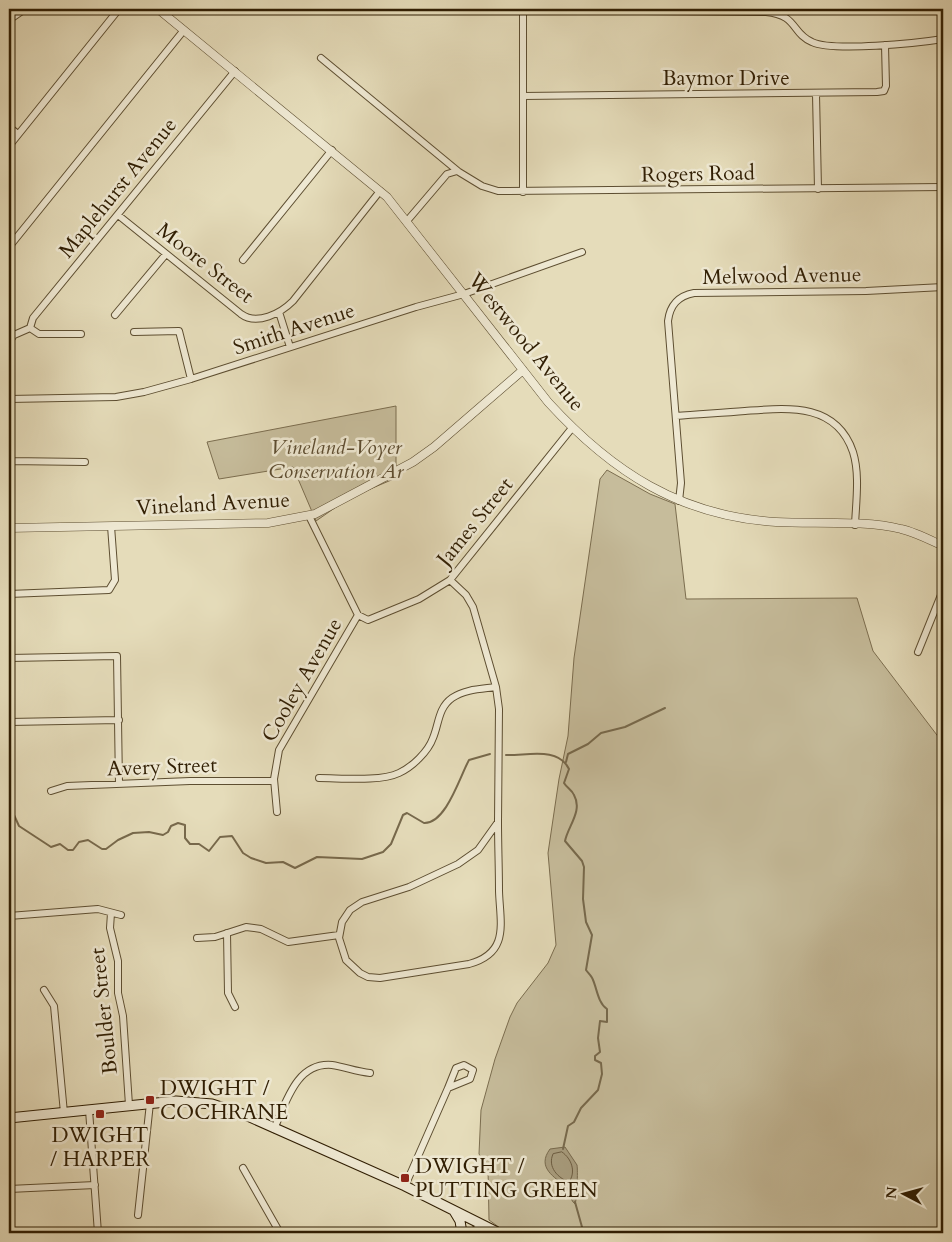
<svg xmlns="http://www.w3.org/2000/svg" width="952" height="1242" font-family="Cardo,serif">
<rect width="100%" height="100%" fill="#e5dcba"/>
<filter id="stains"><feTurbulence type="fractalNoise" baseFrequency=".004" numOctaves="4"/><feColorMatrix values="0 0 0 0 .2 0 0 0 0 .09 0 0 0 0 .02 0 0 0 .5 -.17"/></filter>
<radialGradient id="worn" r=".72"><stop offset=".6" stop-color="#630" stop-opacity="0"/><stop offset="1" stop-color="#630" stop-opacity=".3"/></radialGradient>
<path fill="#c6bc9b" stroke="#7b6d4f" d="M 396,406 L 396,478 L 349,498 L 316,521 L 293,467 L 219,479 L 207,442 Z
M 607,470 L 650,494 L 675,504 L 686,599 L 857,598 L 873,651 L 943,743 L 943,1233 L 507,1233 L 489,1220 L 488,1168 L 479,1154 L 481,1110 L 495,1059 L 510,1017 L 517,1003 L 548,963 L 556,945 L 548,853 L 559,779 L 568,736 L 574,658 L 600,479 Z"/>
<path fill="#a79b7c" stroke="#77694c" d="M 565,1147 L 577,1165 C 578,1170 577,1200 575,1204 C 569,1199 571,1192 566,1187 C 555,1177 536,1168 550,1149 Z"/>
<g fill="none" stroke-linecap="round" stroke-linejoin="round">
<path stroke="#6c5c40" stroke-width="1" d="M 562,1152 C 572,1159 576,1172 569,1182 C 558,1178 547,1167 553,1154 Z"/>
<path stroke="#77694c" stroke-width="2" d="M 506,755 C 526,756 558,746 569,769 L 564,783 C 567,788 572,790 574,795 C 583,811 568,826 565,841 L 582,861 L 584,867 L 583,899 L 586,922 L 592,935 L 586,970 C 588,973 592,976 593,980 C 597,989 598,1003 607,1009 L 607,1022 L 600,1021 L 598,1038 L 600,1052 L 595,1056 L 595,1060 L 601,1063 L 602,1074 L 598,1090 L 581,1108 L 574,1122 L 568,1126 L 563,1149
M 566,762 L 568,754 L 588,744 L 601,733 L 625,727 L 665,708
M 9,814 L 14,815 L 19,826 L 48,845 L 51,847 L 60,844 L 68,850 L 73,850 L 79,842 L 88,840 L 102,849 L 106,849 L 118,840 L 133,833 L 149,832 L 163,835 L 168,832 L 171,826 L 178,823 L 185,825 L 185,838 L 190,844 L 199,844 L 209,851 L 220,837 L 232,836 L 243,853 L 251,858 L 266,863 L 283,862 L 295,868 L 317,857 L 362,859 L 383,852 L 391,844 L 403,815 L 407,813 L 424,823 C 446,824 460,776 469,760 L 490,754
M 563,1233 L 566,1230 L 580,1230 L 582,1227 L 575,1202"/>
<defs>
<path id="minor" d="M 523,9 L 523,192
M 523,10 L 766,12 C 798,15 791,33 812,42 C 833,52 918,43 943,39
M 9,20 L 25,9
M 321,58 L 459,172 L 482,186 L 498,191 L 943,187
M 816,94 L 818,189
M 523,96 L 877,92 L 884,91 L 886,86 L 885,45
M 9,127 L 18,134
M 9,146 L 119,9
M 118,215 L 241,314 C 257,326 281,313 293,301 L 380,191
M 407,221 L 447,174 L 457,171
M 9,247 L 184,30
M 243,260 L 332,150
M 279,312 L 290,347
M 115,315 L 166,254
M 30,328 L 33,318 L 235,71
M 30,328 L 39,334 L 81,334
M 134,332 L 179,331 L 191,379
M 9,342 L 14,335 L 30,328
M 9,399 L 116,397 L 144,392 L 191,379 L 416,307 L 464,294 L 582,252
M 9,412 L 11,528
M 676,416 C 699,414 722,413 745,411 C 787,408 836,402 853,452 C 860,474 856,502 855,525
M 9,461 L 85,462
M 679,501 L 681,483 L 668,321 C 670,305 678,296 694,293 L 866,291 L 943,287
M 450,580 L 466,595 L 473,607 L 496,687 L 499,709 L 498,822 L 478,850 L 458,864 L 409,887 L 362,902 L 350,910 L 342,922 L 339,938 L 346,960 L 360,973 L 368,977 L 380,978 L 469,964 C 510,953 500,923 499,891 C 499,868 498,845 498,822
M 9,594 L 109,590 L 115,580 L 111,526
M 358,615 L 368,620 L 419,599 L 450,580 L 572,428
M 918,652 L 943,590
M 9,658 L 117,656 L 119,784
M 9,722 L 119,720
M 319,778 C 341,778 380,782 399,773 C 412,767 428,752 433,738 C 439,724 438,708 452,698 C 465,689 482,689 496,687
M 51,791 L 67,786 L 190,781 L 274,781
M 277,812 L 274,779 L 279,750 L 358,615 L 309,516
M 111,913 L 110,928 L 118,961 L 118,993 L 123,1016 L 129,1105
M 9,916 L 98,909 L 121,915
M 227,933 L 228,993 L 235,1007
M 197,938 L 215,937 L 246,927 L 261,929 L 288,942 L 339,935
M 44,990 L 54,1006 L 64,1113
M 89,1110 L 98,1233
M 274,1129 C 286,1103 296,1062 332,1065 C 345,1067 357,1072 370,1073
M 243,1168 L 280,1233
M 405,1186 L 448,1088 L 470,1079 L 473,1070 L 464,1065 L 456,1068 L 448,1088
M 9,1189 L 95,1185
M 138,1215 L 150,1103"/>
<path id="tertiary" d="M 158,9 L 387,197 L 548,402 C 612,472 680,516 776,522 C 814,524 866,520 901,529 C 915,532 930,540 943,546
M 9,528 L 268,523 L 315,514 L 413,462 L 434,447 L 523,370"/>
<path id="secondary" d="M 9,1118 L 176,1101 L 212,1104 L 243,1114 L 405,1186 L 499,1233
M 454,1211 L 460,1221 L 462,1233
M 472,1233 L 485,1226"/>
</defs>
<use href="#minor" stroke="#5d4e31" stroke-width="8"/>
<use href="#tertiary" stroke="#5d4e31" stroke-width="9"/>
<use href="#secondary" stroke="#301e03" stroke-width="11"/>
<use href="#minor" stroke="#eee8d2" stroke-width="6"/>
<use href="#tertiary" stroke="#eee8d2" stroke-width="8"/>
<use href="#secondary" stroke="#eee8d2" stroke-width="9"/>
</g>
<g fill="#8f2418" stroke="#eee8d2" stroke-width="2">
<rect x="145" y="1095" width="10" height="10" rx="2.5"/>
<rect x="95" y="1109" width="10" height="10" rx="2.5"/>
<rect x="400" y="1173" width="10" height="10" rx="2.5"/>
</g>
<g text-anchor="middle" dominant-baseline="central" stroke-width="5" stroke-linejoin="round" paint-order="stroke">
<g font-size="21" fill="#301e03" stroke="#eee8d2">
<text x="726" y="78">Baymor Drive</text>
<text transform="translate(698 174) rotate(-1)">Rogers Road</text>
<text transform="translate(118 188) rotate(-51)">Maplehurst Avenue</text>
<text transform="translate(205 263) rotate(38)">Moore Street</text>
<text transform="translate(782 276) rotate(-1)">Melwood Avenue</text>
<text transform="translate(294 329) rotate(-18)">Smith Avenue</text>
<text transform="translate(526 342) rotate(51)">Westwood Avenue</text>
<text transform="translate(213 504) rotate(-3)">Vineland Avenue</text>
<text transform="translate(475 522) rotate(-51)">James Street</text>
<text transform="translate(302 680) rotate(-60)">Cooley Avenue</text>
<text transform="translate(162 767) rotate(-2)">Avery Street</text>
<text transform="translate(104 1011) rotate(-96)">Boulder Street</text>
</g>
<g font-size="21" font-style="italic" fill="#5d4d31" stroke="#eee8d2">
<text x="336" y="447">Vineland-Voyer<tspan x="336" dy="24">Conservation Ar</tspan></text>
</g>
<g font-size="21" fill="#301e03" stroke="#eee8d2" text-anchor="start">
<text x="160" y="1088">DWIGHT /<tspan x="160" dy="24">COCHRANE</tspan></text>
<text x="100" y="1135" text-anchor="middle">DWIGHT<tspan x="100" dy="24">/ HARPER</tspan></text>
<text x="415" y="1166">DWIGHT /<tspan x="415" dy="24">PUTTING GREEN</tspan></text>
</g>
</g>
<rect width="952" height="1242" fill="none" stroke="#e5dcba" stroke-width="30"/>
<rect x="10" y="10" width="932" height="1222" fill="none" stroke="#301e03" stroke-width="2.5"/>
<rect x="15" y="15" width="922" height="1212" fill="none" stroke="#301e03"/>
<g transform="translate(904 1194) rotate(276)" stroke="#eee8d2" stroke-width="4" paint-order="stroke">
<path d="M0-4L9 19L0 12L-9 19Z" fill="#301e03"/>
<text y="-8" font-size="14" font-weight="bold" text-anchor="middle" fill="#301e03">N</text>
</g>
<rect width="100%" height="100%" filter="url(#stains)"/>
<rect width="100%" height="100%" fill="url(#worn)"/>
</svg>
